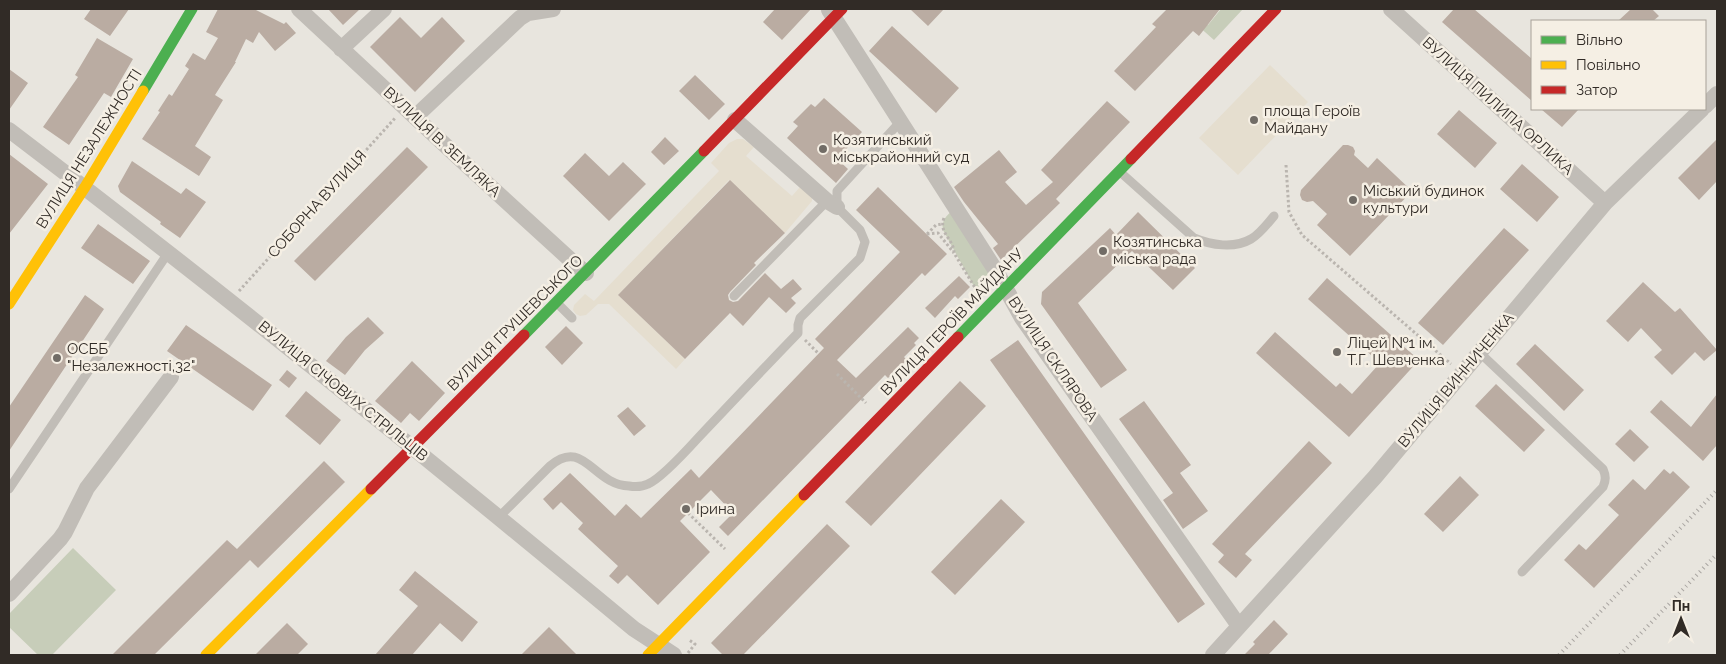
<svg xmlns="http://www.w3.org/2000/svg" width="1726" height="664" font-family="Raleway,sans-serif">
<rect width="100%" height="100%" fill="#e8e5de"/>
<path fill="#c7cdb9" d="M 1179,9 L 1187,9 L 1208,25 L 1221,9 L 1243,9 L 1214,40 Z
M 955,208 L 996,271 L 976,290 L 943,230 C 941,219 948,215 955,208 Z
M 73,548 L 116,590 L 52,655 L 38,655 L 9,627 L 9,614 Z"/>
<path fill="#e5decf" d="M 1270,65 L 1308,102 L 1238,175 L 1199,138 Z
M 737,139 L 743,139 L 754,147 L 746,156 L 792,196 L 800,187 L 812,198 L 812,201 L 785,233 L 729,180 L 618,295 L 685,359 L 676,369 L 609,304 L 598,304 L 586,315 L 580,316 L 576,314 L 573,310 L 574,305 L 585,294 L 594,301 L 719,171 L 711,163 L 729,143 Z"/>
<path fill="#baaca2" d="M 91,9 L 129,9 L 110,36 L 84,19 Z
M 218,9 L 254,9 L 284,24 L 286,22 L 296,33 L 275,51 L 259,32 L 253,43 L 246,39 L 235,62 L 236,62 L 215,95 L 223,100 L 195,146 L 211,157 L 199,176 L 142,139 L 160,112 L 158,111 L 169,94 L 172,96 L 189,69 L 185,66 L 193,53 L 205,60 L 218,38 L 206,32 Z
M 328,9 L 360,9 L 343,25 Z
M 775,9 L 811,9 L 782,40 L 763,22 Z
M 910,9 L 944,9 L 928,26 Z
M 1167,9 L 1220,9 L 1199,36 L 1193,31 L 1135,91 L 1114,71 L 1156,27 L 1152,24 Z
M 1454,9 L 1474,9 L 1532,59 L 1532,101 L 1442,22 Z
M 1631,9 L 1652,9 L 1659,16 L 1653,21 L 1618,21 Z
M 400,17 L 421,38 L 442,17 L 465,41 L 415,92 L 370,47 Z
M 892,26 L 959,88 L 936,113 L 869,51 Z
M 97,38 L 133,59 L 111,97 L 104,93 L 69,145 L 43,127 L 78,77 L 75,75 Z
M 9,69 L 28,83 L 9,110 Z
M 695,75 L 725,104 L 709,120 L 679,91 Z
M 824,98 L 862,132 L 837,159 L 848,169 L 836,183 L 787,138 L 798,126 L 793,122 L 811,104 L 815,107 Z
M 1107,101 L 1130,122 L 1056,199 L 1060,203 L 1001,260 L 993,248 L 998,244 L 964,202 L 954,187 L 999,150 L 1017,172 L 1005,182 L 1026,205 L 1053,182 L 1041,170 Z
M 1541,109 L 1579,109 L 1562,127 Z
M 1459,110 L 1497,143 L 1475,168 L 1437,134 Z
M 665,137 L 679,151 L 664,165 L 651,152 Z
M 1717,139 L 1717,181 L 1699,200 L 1678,178 Z
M 1343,145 L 1348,145 L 1353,147 L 1355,151 L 1354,155 L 1368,168 L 1377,158 L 1412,191 L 1350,256 L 1317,225 L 1327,214 L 1313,201 L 1307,202 L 1302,200 L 1300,195 L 1301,190 Z
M 407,147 L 428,167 L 315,281 L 294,261 Z
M 585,153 L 609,176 L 623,162 L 646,184 L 609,221 L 563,176 Z
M 9,154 L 48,184 L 9,234 Z
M 132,161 L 181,194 L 186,188 L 206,202 L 180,238 L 160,224 L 161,222 L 120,192 L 118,186 Z
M 1522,164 L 1559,197 L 1537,222 L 1500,189 Z
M 730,180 L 785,233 L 754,263 L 756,265 L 730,292 L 728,295 L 729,300 L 733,302 L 738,301 L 765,273 L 781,289 L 793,279 L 802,289 L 791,298 L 796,303 L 786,313 L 769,297 L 743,326 L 730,313 L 685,359 L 618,295 Z
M 878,187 L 947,254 L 925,276 L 922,273 L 837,360 L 856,378 L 908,327 L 919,338 L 914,343 L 916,345 L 904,357 L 907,360 L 888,378 L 885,375 L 728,536 L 719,527 L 733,513 L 711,490 L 680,521 L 710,552 L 658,605 L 627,575 L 618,584 L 609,576 L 618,566 L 578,529 L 583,523 L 561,502 L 553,510 L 543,499 L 570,473 L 615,516 L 626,504 L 641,518 L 691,469 L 699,478 L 824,348 L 815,339 L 900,252 L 856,210 Z
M 1138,212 L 1195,268 L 1173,290 L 1132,251 L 1078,303 L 1127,370 L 1101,388 L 1041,304 L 1042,292 L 1110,228 L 1116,235 Z
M 98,224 L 150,261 L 133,284 L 81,248 Z
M 1504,228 L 1529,250 L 1443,345 L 1418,323 Z
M 959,276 L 970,287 L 958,299 L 955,296 L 935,318 L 925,308 Z
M 1327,278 L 1419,360 L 1349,437 L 1256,353 L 1275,332 L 1336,387 L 1340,383 L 1352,394 L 1380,363 L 1308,299 Z
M 1643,282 L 1675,312 L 1680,308 L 1717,350 L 1704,361 L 1695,352 L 1672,375 L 1654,357 L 1662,350 L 1641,328 L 1628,342 L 1606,321 Z
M 85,295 L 104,309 L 9,451 L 9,407 Z
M 368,317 L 384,333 L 365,350 L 345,375 L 326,361 L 346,337 Z
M 186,325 L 272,385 L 253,411 L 167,351 Z
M 566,326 L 583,343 L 562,365 L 545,347 Z
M 1018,340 L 1205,604 L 1178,623 L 990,360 Z
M 1535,344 L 1584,390 L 1564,411 L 1516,364 Z
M 412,361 L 445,393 L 419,421 L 410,413 L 401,423 L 375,401 Z
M 287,370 L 297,378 L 289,388 L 279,380 Z
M 960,381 L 986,406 L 871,526 L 845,502 Z
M 1496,384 L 1545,430 L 1524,452 L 1475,406 Z
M 306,391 L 341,420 L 320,445 L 285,416 Z
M 1717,394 L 1717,445 L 1703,461 L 1650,412 L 1661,400 L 1691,427 Z
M 1144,401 L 1191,465 L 1180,473 L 1208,511 L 1183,529 L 1163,500 L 1173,493 L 1119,419 Z
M 628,407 L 646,426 L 634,436 L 617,416 Z
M 1630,429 L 1649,447 L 1634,462 L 1615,444 Z
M 1309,441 L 1332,463 L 1245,554 L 1252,560 L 1236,578 L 1218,562 L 1224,555 L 1212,544 Z
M 324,461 L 345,482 L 258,568 L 250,560 L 154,655 L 112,655 L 227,540 L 237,549 Z
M 1664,469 L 1670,474 L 1673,471 L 1690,487 L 1594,588 L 1564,560 L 1579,544 L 1586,550 L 1619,515 L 1608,505 L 1633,479 L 1645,490 Z
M 1460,476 L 1479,495 L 1443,532 L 1424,514 Z
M 1001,499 L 1025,522 L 955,595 L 931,572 Z
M 827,524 L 850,546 L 743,655 L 723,655 L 711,643 Z
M 415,571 L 478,622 L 462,642 L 440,623 L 412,655 L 375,655 L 418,606 L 399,590 Z
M 1274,620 L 1288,634 L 1268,655 L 1244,655 L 1255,644 L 1253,642 Z
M 287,623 L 308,644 L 297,655 L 255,655 Z
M 549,627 L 577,655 L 521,655 Z"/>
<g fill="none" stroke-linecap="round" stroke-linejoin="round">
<path stroke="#bab5af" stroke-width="3" stroke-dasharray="2.5 2.5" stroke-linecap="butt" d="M 1286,165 L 1289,212 L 1302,235 L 1451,364
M 944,218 C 938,233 954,239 954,253 L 977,291
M 927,234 L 938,233 L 954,253
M 927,234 L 936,225 L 942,224
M 239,291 L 396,117
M 805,340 L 819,354
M 837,374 L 866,403
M 688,513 L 725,549
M 688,653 L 695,644 L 689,640"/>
<path stroke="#c1bdb7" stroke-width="9" d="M 1119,171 L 1194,238 C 1211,245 1234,249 1251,239 C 1260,234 1267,224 1274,216
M 734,296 L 827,201
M 557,303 L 572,318
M 1480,353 L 1603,469 C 1606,476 1606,480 1603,487 L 1522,572
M 9,489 L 168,253
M 499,517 L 550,466 C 584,437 593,485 629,486 C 635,487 642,487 648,484 C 660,479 688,449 698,438 C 731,403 764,368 798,333 L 798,325 L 800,318 L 860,258 L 865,242 L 860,230 L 837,207 L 837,191 L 900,122"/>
<path stroke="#c1bdb7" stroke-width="16" d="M 299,9 L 460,159 L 575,264 L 586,273
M 1391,9 L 1605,203
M 829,10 L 996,271 L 1022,318 L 1239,626
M 341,49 L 384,9
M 1705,106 L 1717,94
M 415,117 L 520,18 L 528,13 L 553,9
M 735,120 L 827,201 L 837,207
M 9,130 C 221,291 429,459 634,629 L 674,655
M 9,594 L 60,539 L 65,532 L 87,488 L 171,377
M 1213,655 L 1375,477 L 1605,203 L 1702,109"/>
<path stroke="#4caf50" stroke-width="11" d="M 143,91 L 192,9
M 524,335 L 704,151
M 958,337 L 1131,159"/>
<path stroke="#ffc107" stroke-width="11" d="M 9,304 L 85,187 L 143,91
M 206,655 L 371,489
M 648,655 L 804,495"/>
<path stroke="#c62828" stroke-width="11" d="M 704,151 L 842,9
M 1131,159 L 1276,9
M 371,489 L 524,335
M 804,495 L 958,337"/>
<path stroke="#a9a5a1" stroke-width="4" stroke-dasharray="1 4" stroke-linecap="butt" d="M 1559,655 L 1717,490
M 1620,655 L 1717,554"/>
</g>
<g fill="#716c66" stroke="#f5efe4" stroke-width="2">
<circle cx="1254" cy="120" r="5"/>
<circle cx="823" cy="149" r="5"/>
<circle cx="1353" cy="200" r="5"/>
<circle cx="1103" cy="251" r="5"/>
<circle cx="1337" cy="352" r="5"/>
<circle cx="57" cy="358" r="5"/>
<circle cx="686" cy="509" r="5"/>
</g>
<g text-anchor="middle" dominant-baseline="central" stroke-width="5" stroke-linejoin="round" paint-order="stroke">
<g font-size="15" fill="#312b26" stroke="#f5efe4">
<text transform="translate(1498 106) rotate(42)">ВУЛИЦЯ ПИЛИПА ОРЛИКА</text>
<text transform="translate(442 142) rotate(43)">ВУЛИЦЯ В. ЗЕМЛЯКА</text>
<text transform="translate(89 149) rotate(-58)">ВУЛИЦЯ НЕЗАЛЕЖНОСТІ</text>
<text transform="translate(317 204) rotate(-48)">СОБОРНА ВУЛИЦЯ</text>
<text transform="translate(952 322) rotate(-46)">ВУЛИЦЯ ГЕРОЇВ МАЙДАНУ</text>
<text transform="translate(515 323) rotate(-45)">ВУЛИЦЯ ГРУШЕВСЬКОГО</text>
<text transform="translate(1053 359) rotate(56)">ВУЛИЦЯ СКЛЯРОВА</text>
<text transform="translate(1456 380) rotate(-50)">ВУЛИЦЯ ВИННИЧЕНКА</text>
<text transform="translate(343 391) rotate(39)">ВУЛИЦЯ СІЧОВИХ СТРІЛЬЦІВ</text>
</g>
<g font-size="15" fill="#312b26" stroke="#f5efe4" text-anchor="start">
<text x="1264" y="111">площа Героїв<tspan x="1264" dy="17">Майдану</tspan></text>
<text x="833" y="140">Козятинський<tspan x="833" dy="17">міськрайонний суд</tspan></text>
<text x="1363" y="191">Міський будинок<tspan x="1363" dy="17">культури</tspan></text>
<text x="1113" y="242">Козятинська<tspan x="1113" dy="17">міська рада</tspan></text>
<text x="1347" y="343">Ліцей №1 ім.<tspan x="1347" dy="17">Т.Г. Шевченка</tspan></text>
<text x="67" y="349">ОСББ<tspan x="67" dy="17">"Незалежності,32"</tspan></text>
<text x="696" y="509">Ірина</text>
</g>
</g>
<rect width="1726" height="664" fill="none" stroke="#312b26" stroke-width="20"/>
<rect x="1531" y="20" width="175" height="90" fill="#f5efe4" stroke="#a7a198"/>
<rect x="1541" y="36" width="25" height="8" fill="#4caf50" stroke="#a7a198"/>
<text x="1576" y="45" font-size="15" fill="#312b26">Вільно</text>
<rect x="1541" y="61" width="25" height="8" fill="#ffc107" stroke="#a7a198"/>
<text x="1576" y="70" font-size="15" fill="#312b26">Повільно</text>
<rect x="1541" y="86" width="25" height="8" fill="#c62828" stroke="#a7a198"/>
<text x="1576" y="95" font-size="15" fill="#312b26">Затор</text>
<g transform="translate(1681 619)" stroke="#f5efe4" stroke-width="4" paint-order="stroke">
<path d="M0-4L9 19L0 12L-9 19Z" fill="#312b26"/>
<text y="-8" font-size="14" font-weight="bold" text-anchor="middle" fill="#312b26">Пн</text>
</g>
</svg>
